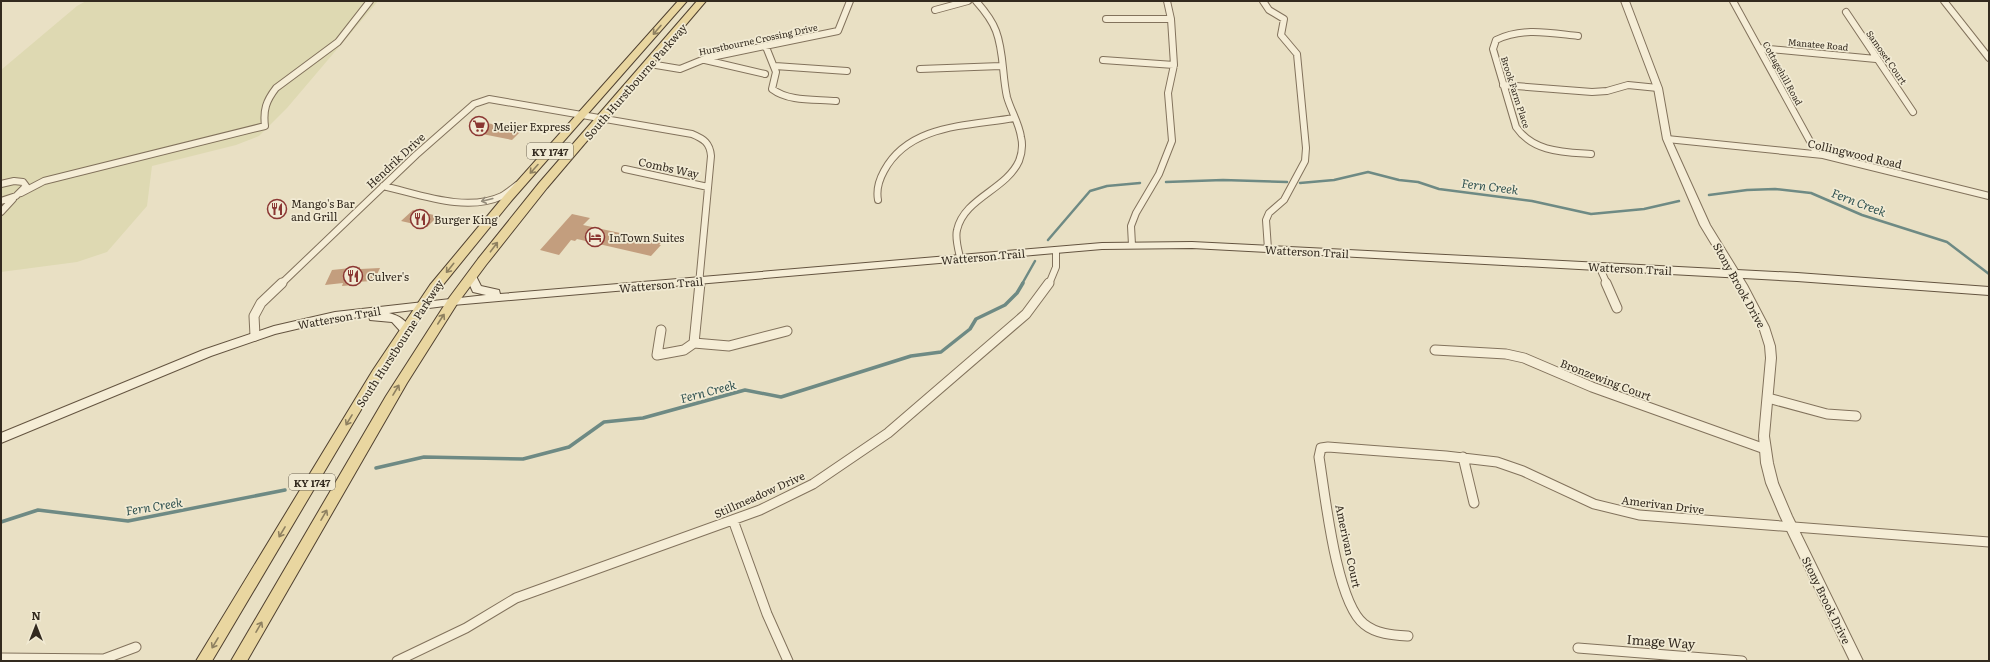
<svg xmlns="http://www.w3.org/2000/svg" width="1990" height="662" font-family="Literata,serif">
<rect width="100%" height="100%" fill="#e9e0c4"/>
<path fill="#ded9b2" d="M 86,1 L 378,1 L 287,108 L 259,136 L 236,145 L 152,166 L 147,206 L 107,252 L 77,262 L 1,272 L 1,70 L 77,6 Z"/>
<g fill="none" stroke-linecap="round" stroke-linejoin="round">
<path stroke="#6e8a84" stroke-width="2.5" d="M 1166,182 L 1223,180 L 1287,182
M 1300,183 L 1334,180 L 1368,172 L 1399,180 L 1418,182 L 1439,189 L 1532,201 L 1591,214 L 1644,209 L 1679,201
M 1709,195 L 1747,190 L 1775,189 L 1811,193 L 1862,215 L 1947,242 L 1989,274
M 1048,240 L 1090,191 L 1107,186 L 1140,183
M 1022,284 L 1035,261"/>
<path stroke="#6e8a84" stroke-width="3.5" d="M 376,468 L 424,457 L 523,459 L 569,447 L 604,422 L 643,418 L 745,390 L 781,397 L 911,356 L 941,352 L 970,329 L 976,319 L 1005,305 L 1017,293 L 1023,283
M 1,522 L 38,510 L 128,521 L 285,490"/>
</g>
<path fill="#c39e7e" d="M 487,123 L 506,127 L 522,130 L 512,140 L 477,133 Z
M 413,210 L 438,216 L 427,227 L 401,221 Z
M 572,214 L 590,218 L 583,225 L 662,242 L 659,245 L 661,245 L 651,256 L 577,239 L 575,241 L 571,240 L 559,255 L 540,250 Z
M 360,267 L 360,269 L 380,268 L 374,281 L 354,282 L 353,285 L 342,286 L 343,283 L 325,285 L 332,270 Z"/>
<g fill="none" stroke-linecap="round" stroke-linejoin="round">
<defs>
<path id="minor-far1" d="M 1263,1 L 1269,10 L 1284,19 L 1281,35 L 1297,54 L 1306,148 L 1305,161 L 1284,200 L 1269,213 L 1266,220 L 1268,249
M 1733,1 L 1817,154
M 1944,1 L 1989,58
M 935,10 L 968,1
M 1846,12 L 1913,112
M 1106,19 L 1171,19
M 1578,36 C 1550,33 1522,27 1496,40 L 1493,49 L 1516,127 C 1533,152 1563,152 1591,154
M 766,47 L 776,72 L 772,89 C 789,102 816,99 836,101
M 1759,48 L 1876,59
M 705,60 L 765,74
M 1103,60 L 1174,65
M 650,64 L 680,69 L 707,58 L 838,31 L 850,1
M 775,66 L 847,71
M 920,69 L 1001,66
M 1503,85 L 1592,92 L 1607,91 L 1628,85 L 1658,88
M 1667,139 L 1823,155 L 1989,196
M 625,169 L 708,187
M 1,184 L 14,181 L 23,182 L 26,186 L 16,196 L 1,201
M 383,186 C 419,194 466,213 502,196 C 507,193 512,189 517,185
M 21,193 L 44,181 L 265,126 C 263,110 266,101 276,88 L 338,42 L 370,1
M 878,200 C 876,189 879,180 884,171 C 909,124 968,126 1014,118
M 1,212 L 13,199
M 1132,245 L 1131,226 L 1136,213 L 1159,174 L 1172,141 L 1168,93 L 1174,65 L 1171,19 L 1167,1
M 960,257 C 958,249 955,238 957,230 C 964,198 1006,190 1019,161 C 1022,153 1023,145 1021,137 C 1019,123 1011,111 1007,97 C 1002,75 1004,52 996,31 C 992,20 984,10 976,1
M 1599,266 L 1607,284
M 281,284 L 416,155 L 474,104 L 489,99 L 692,134 C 704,139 710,143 711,156 L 699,284
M 1049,284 L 1056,267 L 1056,250"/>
<path id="minor" d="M 1606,283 L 1617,308
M 661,330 L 657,355 L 684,350 L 694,343 L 729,346 L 787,331
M 255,336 L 254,316 L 261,303 L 282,283
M 694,343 L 700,283
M 1435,350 L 1506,354 L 1524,358 L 1592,387 L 1765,449
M 1768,398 L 1827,414 L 1856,416
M 1463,457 L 1474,503
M 733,520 L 767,614 L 788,661
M 1408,636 C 1393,635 1376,634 1364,624 C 1336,602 1325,494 1319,457 L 1321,448 L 1328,447 L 1446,456 L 1497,462 L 1523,471 L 1594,504 L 1639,515 L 1989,542
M 1578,648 L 1742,661
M 1,658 L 104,659 L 136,647
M 397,661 L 466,628 L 516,598 L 760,510 L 813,484 L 888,433 L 1026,314 L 1049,283"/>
<path id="tertiary" d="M 1621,1 L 1629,1 L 1662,88 L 1671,139 L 1710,225 L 1747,285 L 1769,327 L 1775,346 L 1776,358 L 1769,436 L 1773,463 L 1778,483 L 1792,516 L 1863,661 L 1850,661 L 1780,516 L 1766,483 L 1761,463 L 1759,436 L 1766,358 L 1765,346 L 1759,327 L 1737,286 L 1700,225 L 1663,139 L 1654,88 Z"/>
<path id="secondary" d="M 1192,242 L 1797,273 L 1989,287 L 1989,295 L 1797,281 L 1192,248 L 1102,249 L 453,305 L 389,313 C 400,316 406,320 411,330 L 406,334 L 402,333 L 392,322 L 370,320 L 369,316 L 335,320 L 275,334 L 211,356 L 1,443 L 1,433 L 203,350 L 274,326 L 335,312 L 486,295 L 473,292 L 466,277 L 471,273 L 475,274 L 481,286 L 499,290 L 500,294 L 1102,243 Z"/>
<path id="primary" d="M 678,1 L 687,1 L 512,200 L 438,291 L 381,376 L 212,661 L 196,661 L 373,370 L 430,285 L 504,196 Z
M 697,1 L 706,1 L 547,188 L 486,265 L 457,304 L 407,383 L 247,661 L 231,661 L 386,396 L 449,298 L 478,259 L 539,183 Z"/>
</defs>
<use href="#minor-far1" stroke="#82725c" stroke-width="8"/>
<use href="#minor" stroke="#82725c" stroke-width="11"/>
<use href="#tertiary" stroke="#82725c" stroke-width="2"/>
<use href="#secondary" stroke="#645440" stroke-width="2"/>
<use href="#primary" stroke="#504130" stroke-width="2"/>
<use href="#minor-far1" stroke="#f5edd6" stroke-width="6"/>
<use href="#minor" stroke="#f5edd6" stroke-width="9"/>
<use href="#tertiary" fill="#f5edd6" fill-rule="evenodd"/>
<use href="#secondary" fill="#f5edd6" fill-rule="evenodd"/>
<use href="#primary" fill="#e9d6a0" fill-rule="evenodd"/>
</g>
<defs><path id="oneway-shaft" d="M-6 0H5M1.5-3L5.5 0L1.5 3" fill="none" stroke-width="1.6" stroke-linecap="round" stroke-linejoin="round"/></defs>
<g stroke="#8e8060">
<use href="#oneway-shaft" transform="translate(657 30) rotate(131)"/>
<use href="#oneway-shaft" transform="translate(534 169) rotate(132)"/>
<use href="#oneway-shaft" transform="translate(494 247) rotate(-53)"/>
<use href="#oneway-shaft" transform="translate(450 268) rotate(129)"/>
<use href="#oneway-shaft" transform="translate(441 319) rotate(-57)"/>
<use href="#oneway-shaft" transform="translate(396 390) rotate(-59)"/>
<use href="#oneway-shaft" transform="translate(349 420) rotate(121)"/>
<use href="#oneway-shaft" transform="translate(324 515) rotate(-60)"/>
<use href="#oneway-shaft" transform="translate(282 532) rotate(121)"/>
<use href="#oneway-shaft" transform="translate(259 627) rotate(-60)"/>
<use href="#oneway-shaft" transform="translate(215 643) rotate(121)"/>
</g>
<use stroke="#948c7a" href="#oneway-shaft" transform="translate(487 200) rotate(166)"/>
<defs>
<symbol id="supermarket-ring" viewBox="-11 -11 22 22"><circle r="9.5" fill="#f1ead3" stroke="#8b3733" stroke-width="1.5"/><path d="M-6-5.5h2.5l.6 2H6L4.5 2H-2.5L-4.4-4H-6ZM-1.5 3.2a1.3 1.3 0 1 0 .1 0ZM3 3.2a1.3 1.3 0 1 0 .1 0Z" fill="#8b3733"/></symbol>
<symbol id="restaurant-ring" viewBox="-11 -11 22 22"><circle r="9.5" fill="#f1ead3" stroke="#8b3733" stroke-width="1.5"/><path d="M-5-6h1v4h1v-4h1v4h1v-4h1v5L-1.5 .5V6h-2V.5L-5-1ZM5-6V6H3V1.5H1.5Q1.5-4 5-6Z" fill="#8b3733"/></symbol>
<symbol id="hotel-ring" viewBox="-11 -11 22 22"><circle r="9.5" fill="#f1ead3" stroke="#8b3733" stroke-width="1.5"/><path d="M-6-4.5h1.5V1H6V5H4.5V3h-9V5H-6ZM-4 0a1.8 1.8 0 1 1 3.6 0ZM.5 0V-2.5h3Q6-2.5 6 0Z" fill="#8b3733"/></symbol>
</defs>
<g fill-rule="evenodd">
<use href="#supermarket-ring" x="468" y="115" width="22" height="22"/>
<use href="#restaurant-ring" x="266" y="198" width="22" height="22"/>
<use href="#restaurant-ring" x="409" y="208" width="22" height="22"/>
<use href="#hotel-ring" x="584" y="226" width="22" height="22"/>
<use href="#restaurant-ring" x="342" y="265" width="22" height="22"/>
</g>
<g text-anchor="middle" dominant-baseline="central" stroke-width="3.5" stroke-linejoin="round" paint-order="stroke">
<g font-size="9" fill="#332a1f" stroke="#f1ead3">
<text transform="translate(758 39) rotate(-12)">Hurstbourne Crossing Drive</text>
<text transform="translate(1818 44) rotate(5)">Manatee Road</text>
<text transform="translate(1887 57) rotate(55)">Samoset Court</text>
<text transform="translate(1783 73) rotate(61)">Cottagehill Road</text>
<text transform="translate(1516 92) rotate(72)">Brook Farm Place</text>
</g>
<g fill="#f1ead3" stroke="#6c6455" stroke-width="1">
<rect x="527" y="143" width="46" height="16" rx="3"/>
<rect x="289" y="474" width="46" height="16" rx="3"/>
</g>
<g font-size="10" font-weight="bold" fill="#332a1f">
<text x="550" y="151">KY 1747</text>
<text x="312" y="482">KY 1747</text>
</g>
<g font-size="11" fill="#332a1f" stroke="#f1ead3">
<text transform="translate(635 81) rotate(-49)">South Hurstbourne Parkway</text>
<text transform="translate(1855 153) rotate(13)">Collingwood Road</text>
<text transform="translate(395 160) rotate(-43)">Hendrik Drive</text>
<text transform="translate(669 167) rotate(12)">Combs Way</text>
<text transform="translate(1307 251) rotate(3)">Watterson Trail</text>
<text transform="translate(983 256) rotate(-5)">Watterson Trail</text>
<text transform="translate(1630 268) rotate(3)">Watterson Trail</text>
<text transform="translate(661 284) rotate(-5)">Watterson Trail</text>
<text transform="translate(1740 285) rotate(61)">Stony Brook Drive</text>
<text transform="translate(339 317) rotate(-10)">Watterson Trail</text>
<text transform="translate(399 343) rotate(-57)">South Hurstbourne Parkway</text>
<text transform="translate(1606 379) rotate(21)">Bronzewing Court</text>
<text transform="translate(759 494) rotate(-24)">Stillmeadow Drive</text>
<text transform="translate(1663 504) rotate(7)">Amerivan Drive</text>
<text transform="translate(1349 546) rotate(78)">Amerivan Court</text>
<text transform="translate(1827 600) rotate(64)">Stony Brook Drive</text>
</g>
<g font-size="11" fill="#332a1f" stroke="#f1ead3" text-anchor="start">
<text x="493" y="126">Meijer Express</text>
<text x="291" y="203">Mango's Bar<tspan x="291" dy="13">and Grill</tspan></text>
<text x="434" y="219">Burger King</text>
<text x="609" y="237">InTown Suites</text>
<text x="367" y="276">Culver's</text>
</g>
<g font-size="12" font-style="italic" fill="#305251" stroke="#f1ead3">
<text transform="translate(1490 186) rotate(7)">Fern Creek</text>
<text transform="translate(1859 202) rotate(21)">Fern Creek</text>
<text transform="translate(708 391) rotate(-15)">Fern Creek</text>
<text transform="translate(154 506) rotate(-9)">Fern Creek</text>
</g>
<g font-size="13" fill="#332a1f" stroke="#f1ead3">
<text transform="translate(1661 641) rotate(4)">Image Way</text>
</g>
</g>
<rect width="1990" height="662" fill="none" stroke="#332a1f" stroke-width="4"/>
<g transform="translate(36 626)" stroke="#f1ead3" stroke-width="3" paint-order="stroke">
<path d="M0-3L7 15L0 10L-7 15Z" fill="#332a1f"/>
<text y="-6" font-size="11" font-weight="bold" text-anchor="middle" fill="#332a1f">N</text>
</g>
</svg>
